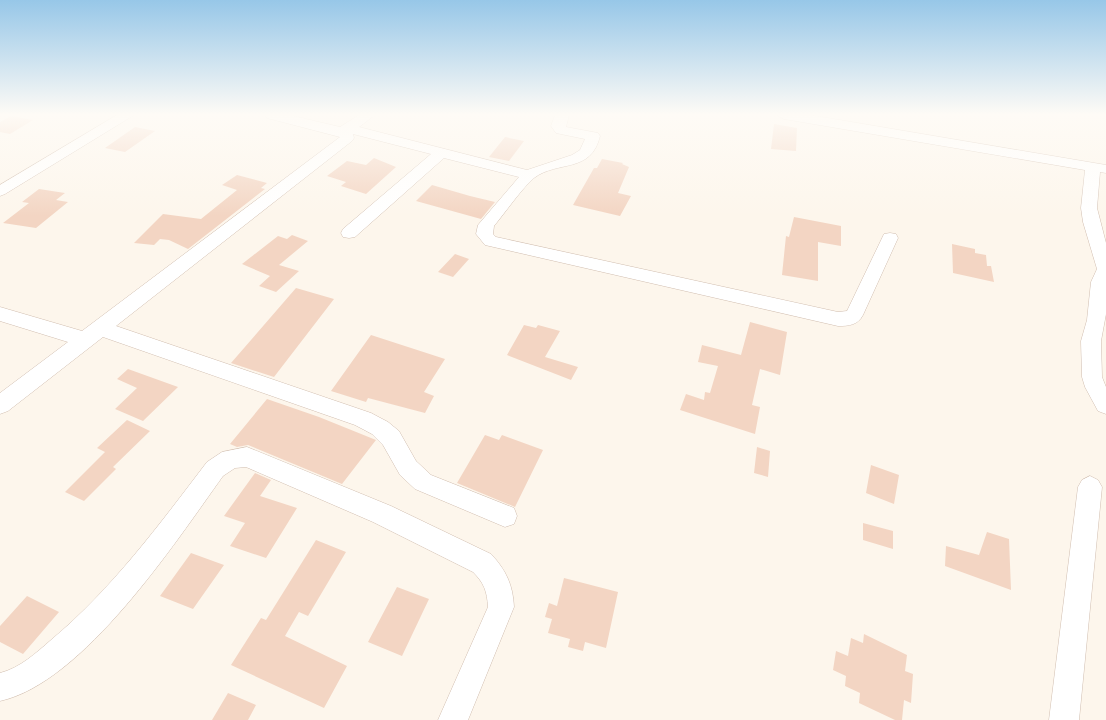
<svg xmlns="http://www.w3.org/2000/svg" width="1106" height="720" font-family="'Sofia Sans Condensed',sans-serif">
<rect width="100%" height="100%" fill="#fdf6ec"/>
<path fill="#f3d5c3" d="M 11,116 L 33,120 L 10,134 L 0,132 L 0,122 Z
M 774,124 L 797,128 L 796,151 L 771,149 Z
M 135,127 L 155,131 L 125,152 L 105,148 Z
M 505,137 L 524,141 L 509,161 L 489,157 Z
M 374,158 L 396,167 L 366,194 L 341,186 L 346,182 L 327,176 L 347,161 L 366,165 Z
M 602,159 L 623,163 L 622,164 L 629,167 L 618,193 L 631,196 L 620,216 L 573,205 L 594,168 L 597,168 Z
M 237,175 L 267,183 L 261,188 L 265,189 L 188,249 L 169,240 L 160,239 L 154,245 L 134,243 L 163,214 L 201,219 L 237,190 L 222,185 Z
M 432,185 L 470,196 L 495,202 L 481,219 L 416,201 Z
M 39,189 L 65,193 L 56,200 L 68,202 L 36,228 L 3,223 L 29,203 L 22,202 Z
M 794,217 L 841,226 L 841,246 L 818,242 L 818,281 L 782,275 L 786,236 L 789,237 Z
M 292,235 L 308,241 L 279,265 L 299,271 L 276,292 L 259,286 L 270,276 L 242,264 L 278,236 L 287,239 Z
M 952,244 L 975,249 L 975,253 L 986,255 L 987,266 L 991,266 L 994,282 L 953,273 Z
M 455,254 L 469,259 L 453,277 L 438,272 Z
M 296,288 L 334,299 L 274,377 L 231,363 Z
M 750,322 L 787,332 L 780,375 L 760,369 L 752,405 L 760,407 L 755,434 L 680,410 L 686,394 L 704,400 L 705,392 L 710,393 L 718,366 L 698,362 L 702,345 L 741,355 Z
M 524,325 L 536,328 L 538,325 L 560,331 L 545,357 L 578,367 L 571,380 L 507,355 Z
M 371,335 L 445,359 L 424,392 L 434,396 L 425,413 L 368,398 L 366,402 L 331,391 Z
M 128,369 L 178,387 L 143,421 L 115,409 L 137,388 L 117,379 Z
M 267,399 L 319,417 L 376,440 L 342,484 L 248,445 L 237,447 L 230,444 Z
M 127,420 L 150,431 L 113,467 L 116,469 L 84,501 L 65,492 L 105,452 L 97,448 Z
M 485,435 L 499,440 L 502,435 L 543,450 L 515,507 L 457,483 Z
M 757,447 L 770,451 L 768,477 L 754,473 Z
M 871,465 L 899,475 L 894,504 L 866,493 Z
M 255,473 L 271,480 L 260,496 L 297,508 L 266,558 L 230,546 L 245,523 L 224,516 Z
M 863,523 L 893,531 L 893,549 L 863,540 Z
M 987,532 L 1009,539 L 1011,590 L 945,566 L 946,546 L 979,555 Z
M 316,540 L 346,552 L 308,616 L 299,612 L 285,636 L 347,666 L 324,708 L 231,665 L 261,618 L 266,620 Z
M 191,553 L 224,565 L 193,609 L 160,596 Z
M 564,578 L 618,592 L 606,648 L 585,642 L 583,651 L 568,647 L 570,639 L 548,633 L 552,619 L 545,617 L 549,603 L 557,606 Z
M 397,587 L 429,599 L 402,656 L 368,642 Z
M 27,596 L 59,612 L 23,654 L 0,642 L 0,626 Z
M 864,634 L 907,655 L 905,671 L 913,674 L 911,703 L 904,700 L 902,720 L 895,720 L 859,703 L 860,693 L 845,686 L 846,676 L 833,670 L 836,651 L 848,656 L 851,638 L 863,643 Z
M 228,693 L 256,705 L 248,720 L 212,720 Z"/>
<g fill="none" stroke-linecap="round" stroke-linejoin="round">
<defs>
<path id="minor" d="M 117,115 L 134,115 L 5,194 L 0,196 L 0,185 Z
M 265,115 L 289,115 L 340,127 L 359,115 L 375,115 L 359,127 L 527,170 L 572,155 L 580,150 L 585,139 L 556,133 L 551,126 L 555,115 L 569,115 L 566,127 L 598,133 L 600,136 C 591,174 558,160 534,178 C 523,187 504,214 494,226 L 493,234 L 496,237 L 838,312 L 847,311 L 884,234 L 890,233 L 896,234 L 898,238 L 863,315 C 858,325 849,326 838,326 L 485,245 L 476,234 L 478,225 L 519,177 L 444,158 L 355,237 L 349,238 L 343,237 L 341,233 L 343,229 L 431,154 L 353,134 L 354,138 L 352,141 L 116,326 L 371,413 L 388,422 L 399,431 L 416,461 L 431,475 L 514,508 L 517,516 L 514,524 L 505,527 L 415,489 L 400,475 L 383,445 L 372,434 L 355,425 L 103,337 L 8,411 L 0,414 L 0,393 L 68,342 L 0,321 L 0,307 L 82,331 L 340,137 L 267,118 Z
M 777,115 L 810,115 L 1106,165 L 1106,173 L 1100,172 L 1097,208 L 1106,243 L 1106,314 L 1101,341 L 1102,377 L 1106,387 L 1106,414 L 1098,411 L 1085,387 L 1082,377 L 1081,341 L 1087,320 L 1091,282 L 1097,269 L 1083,222 L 1081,208 L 1085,170 L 784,119 Z
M 247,447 L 391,506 L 491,554 C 506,570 513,585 514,607 L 468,720 L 438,720 L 488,607 C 487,591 484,583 473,572 L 373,522 L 246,467 L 235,468 L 223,476 C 175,543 83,683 0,701 L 0,673 C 20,668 36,653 51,640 C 112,589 159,525 207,462 L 222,452 Z
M 1090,476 L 1098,480 L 1102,487 L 1079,720 L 1049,720 L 1078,487 L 1082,480 Z"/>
</defs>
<use href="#minor" stroke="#d1beb0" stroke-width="1"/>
<use href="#minor" fill="#fff" fill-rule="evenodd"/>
</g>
<linearGradient id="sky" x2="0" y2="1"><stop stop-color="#97c7e8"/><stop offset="0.53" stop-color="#fefbf6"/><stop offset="1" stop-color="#fefbf6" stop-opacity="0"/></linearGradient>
<rect width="1106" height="216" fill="url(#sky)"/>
</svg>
